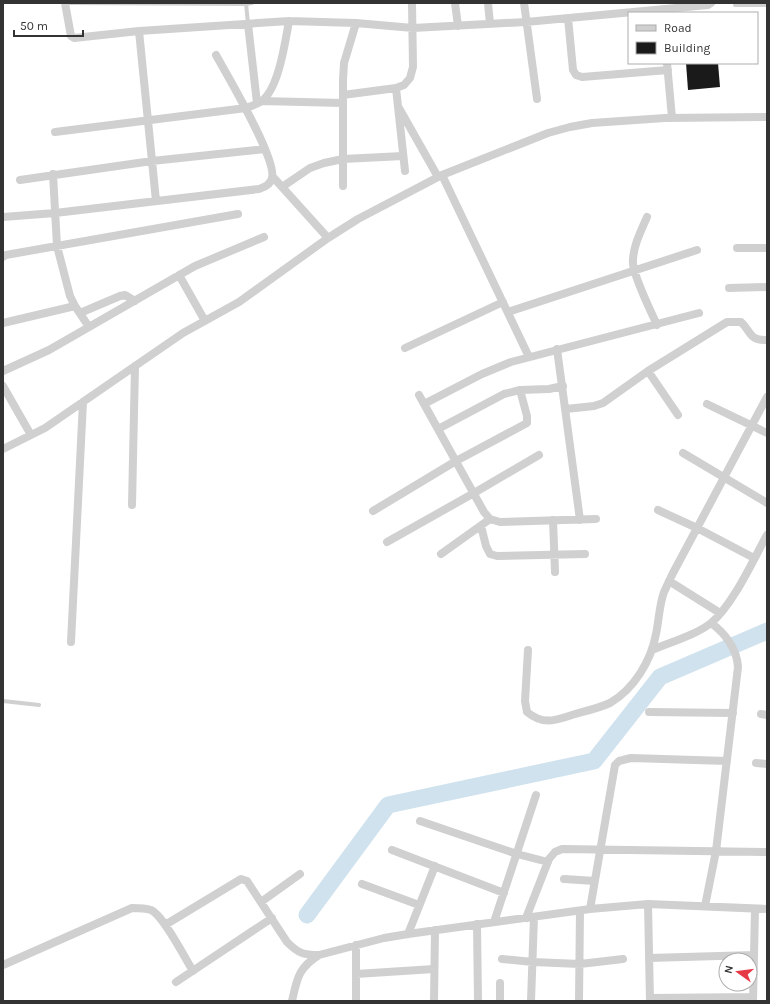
<svg xmlns="http://www.w3.org/2000/svg" width="770" height="1004" font-family="Karla,sans-serif">
<rect width="100%" height="100%" fill="#fff"/>
<g fill="none" stroke-linecap="round" stroke-linejoin="round">
<path stroke="#cfe2ee" stroke-width="17" d="M 307,915 L 388,805 L 594,761 L 660,677 L 767,631"/>
</g>
<path fill="#1a1a1a" d="M 686,63 L 718,63 L 720,87 L 688,90 Z"/>
<g fill="none" stroke-linecap="round" stroke-linejoin="round">
<path stroke="#d0d0d0" stroke-width="4" d="M 66,3 L 246,4 L 252,3
M 246,3 L 248,24
M 735,5 L 767,5
M 3,701 L 39,705"/>
<path stroke="#d0d0d0" stroke-width="8" d="M 65,3 L 71,36 L 74,38 L 139,31 L 289,21 L 356,23 L 413,28 L 526,22 L 708,5 L 711,3
M 455,3 L 458,26
M 488,3 L 490,24
M 524,3 L 537,99
M 568,18 L 573,70 L 576,75 L 582,77 L 668,70
M 248,24 L 257,103
M 139,31 L 156,201
M 667,63 L 672,118
M 396,88 L 405,171
M 343,95 L 396,88 L 404,85 L 410,78 L 413,67 L 412,3
M 262,101 L 343,103
M 399,108 L 438,177
M 55,132 L 246,108 C 251,106 259,104 263,100 C 279,86 285,43 289,21
M 53,174 L 57,246 L 70,296 L 75,306 L 89,327
M 442,175 L 529,357
M 273,177 L 328,238
M 20,180 L 152,161 L 265,149
M 343,186 L 343,80 L 344,63 L 356,23
M 282,187 L 310,168 L 324,163 L 343,159 L 403,156
M 3,217 L 55,213 L 259,189 C 265,187 271,184 272,178 C 277,159 227,75 216,55
M 647,217 C 641,231 632,248 633,264 C 635,280 650,309 657,325
M 737,248 L 767,248
M 3,257 L 6,255 L 238,214
M 179,275 L 205,321
M 729,288 L 767,287
M 508,312 L 697,250
M 80,313 L 120,296 L 125,295 L 135,301
M 3,323 L 75,306
M 405,348 L 503,302
M 557,349 L 580,520
M 3,371 L 49,350 L 195,266 L 264,237
M 648,371 L 678,415
M 3,386 L 31,435
M 419,395 L 484,512 L 490,519 L 500,522 L 596,519
M 424,404 L 482,374 L 511,362 L 699,313
M 707,404 L 767,433
M 566,409 L 594,406 L 603,403 L 648,371 L 727,322 L 741,322 C 751,331 749,341 767,340
M 438,429 L 504,394 L 520,390 L 549,389 L 563,386
M 3,449 L 45,428 L 183,333 L 239,302 L 328,238 L 358,219 L 442,175 L 548,133 L 570,127 L 592,123 L 665,118 L 767,117
M 683,453 L 767,503
M 132,505 L 135,366
M 658,510 L 697,528 L 754,558
M 373,511 L 456,461 L 527,423 L 527,416 L 520,390
M 553,520 L 555,572
M 481,526 L 486,546 L 490,554 L 497,556 L 585,554
M 387,542 L 474,493 L 539,455
M 441,554 L 490,519
M 669,581 L 720,613
M 71,642 L 83,402
M 528,650 L 525,701 L 527,712 C 544,726 556,720 575,714 C 586,711 599,708 610,703 C 634,689 651,661 656,634 C 659,620 659,606 664,592 C 667,586 670,579 673,573 L 767,397
M 652,650 C 671,642 696,635 711,623 C 733,605 753,560 767,535
M 649,712 L 733,713
M 761,714 L 767,715
M 756,763 L 767,764
M 420,821 L 517,854 L 548,862
M 392,850 L 504,893
M 564,879 L 595,881
M 362,884 L 419,905
M 261,902 L 300,874
M 648,904 L 650,1001
M 705,906 L 716,851 L 738,667 C 737,649 725,633 711,623
M 590,909 L 615,765 L 619,761 L 631,758 L 727,761
M 526,918 L 549,859 L 555,852 L 562,849 L 767,852
M 494,922 L 536,795
M 477,924 L 478,1001
M 165,925 L 241,879 L 247,881 L 287,942 C 298,953 303,955 319,955
M 408,934 L 435,866
M 649,958 L 754,955
M 502,959 L 533,962 L 580,964 L 623,959
M 3,965 L 132,908 C 138,908 145,908 151,910 C 163,915 185,958 193,971
M 356,974 L 434,969
M 176,982 L 272,918
M 500,983 L 500,1001
M 650,998 L 753,997
M 292,1001 C 297,979 298,968 319,955 L 384,938 L 408,934 L 590,909 L 648,904 L 767,909
M 356,1001 L 356,945
M 434,1001 L 435,930
M 531,1001 L 534,917
M 579,1001 L 580,911
M 753,1001 L 755,909"/>
</g>
<rect width="770" height="1004" fill="none" stroke="#333333" stroke-width="8"/>
<rect x="628" y="12" width="130" height="52" fill="#ffffff" stroke="#adadad"/>
<rect x="636" y="25" width="20" height="6" fill="#d0d0d0" stroke="#adadad"/>
<text x="664" y="32" font-size="12" fill="#333333">Road</text>
<rect x="636" y="42" width="20" height="12" fill="#1a1a1a" stroke="#adadad"/>
<text x="664" y="52" font-size="12" fill="#333333">Building</text>
<g transform="translate(738 972) rotate(284)"><circle r="19" fill="#ffffff" stroke="#adadad"/>
<path d="M0-3L7 15L0 10L-7 15Z" fill="#e63946"/>
<text y="-6" font-size="11" font-weight="bold" text-anchor="middle" fill="#333333">N</text>
</g>
<path d="M14 30v6h69v-6" fill="none" stroke="#333333" stroke-width="2"/>
<text x="20" y="30" font-size="12" fill="#333333" stroke="#ffffff" stroke-width="3" paint-order="stroke">50 m</text>
</svg>
